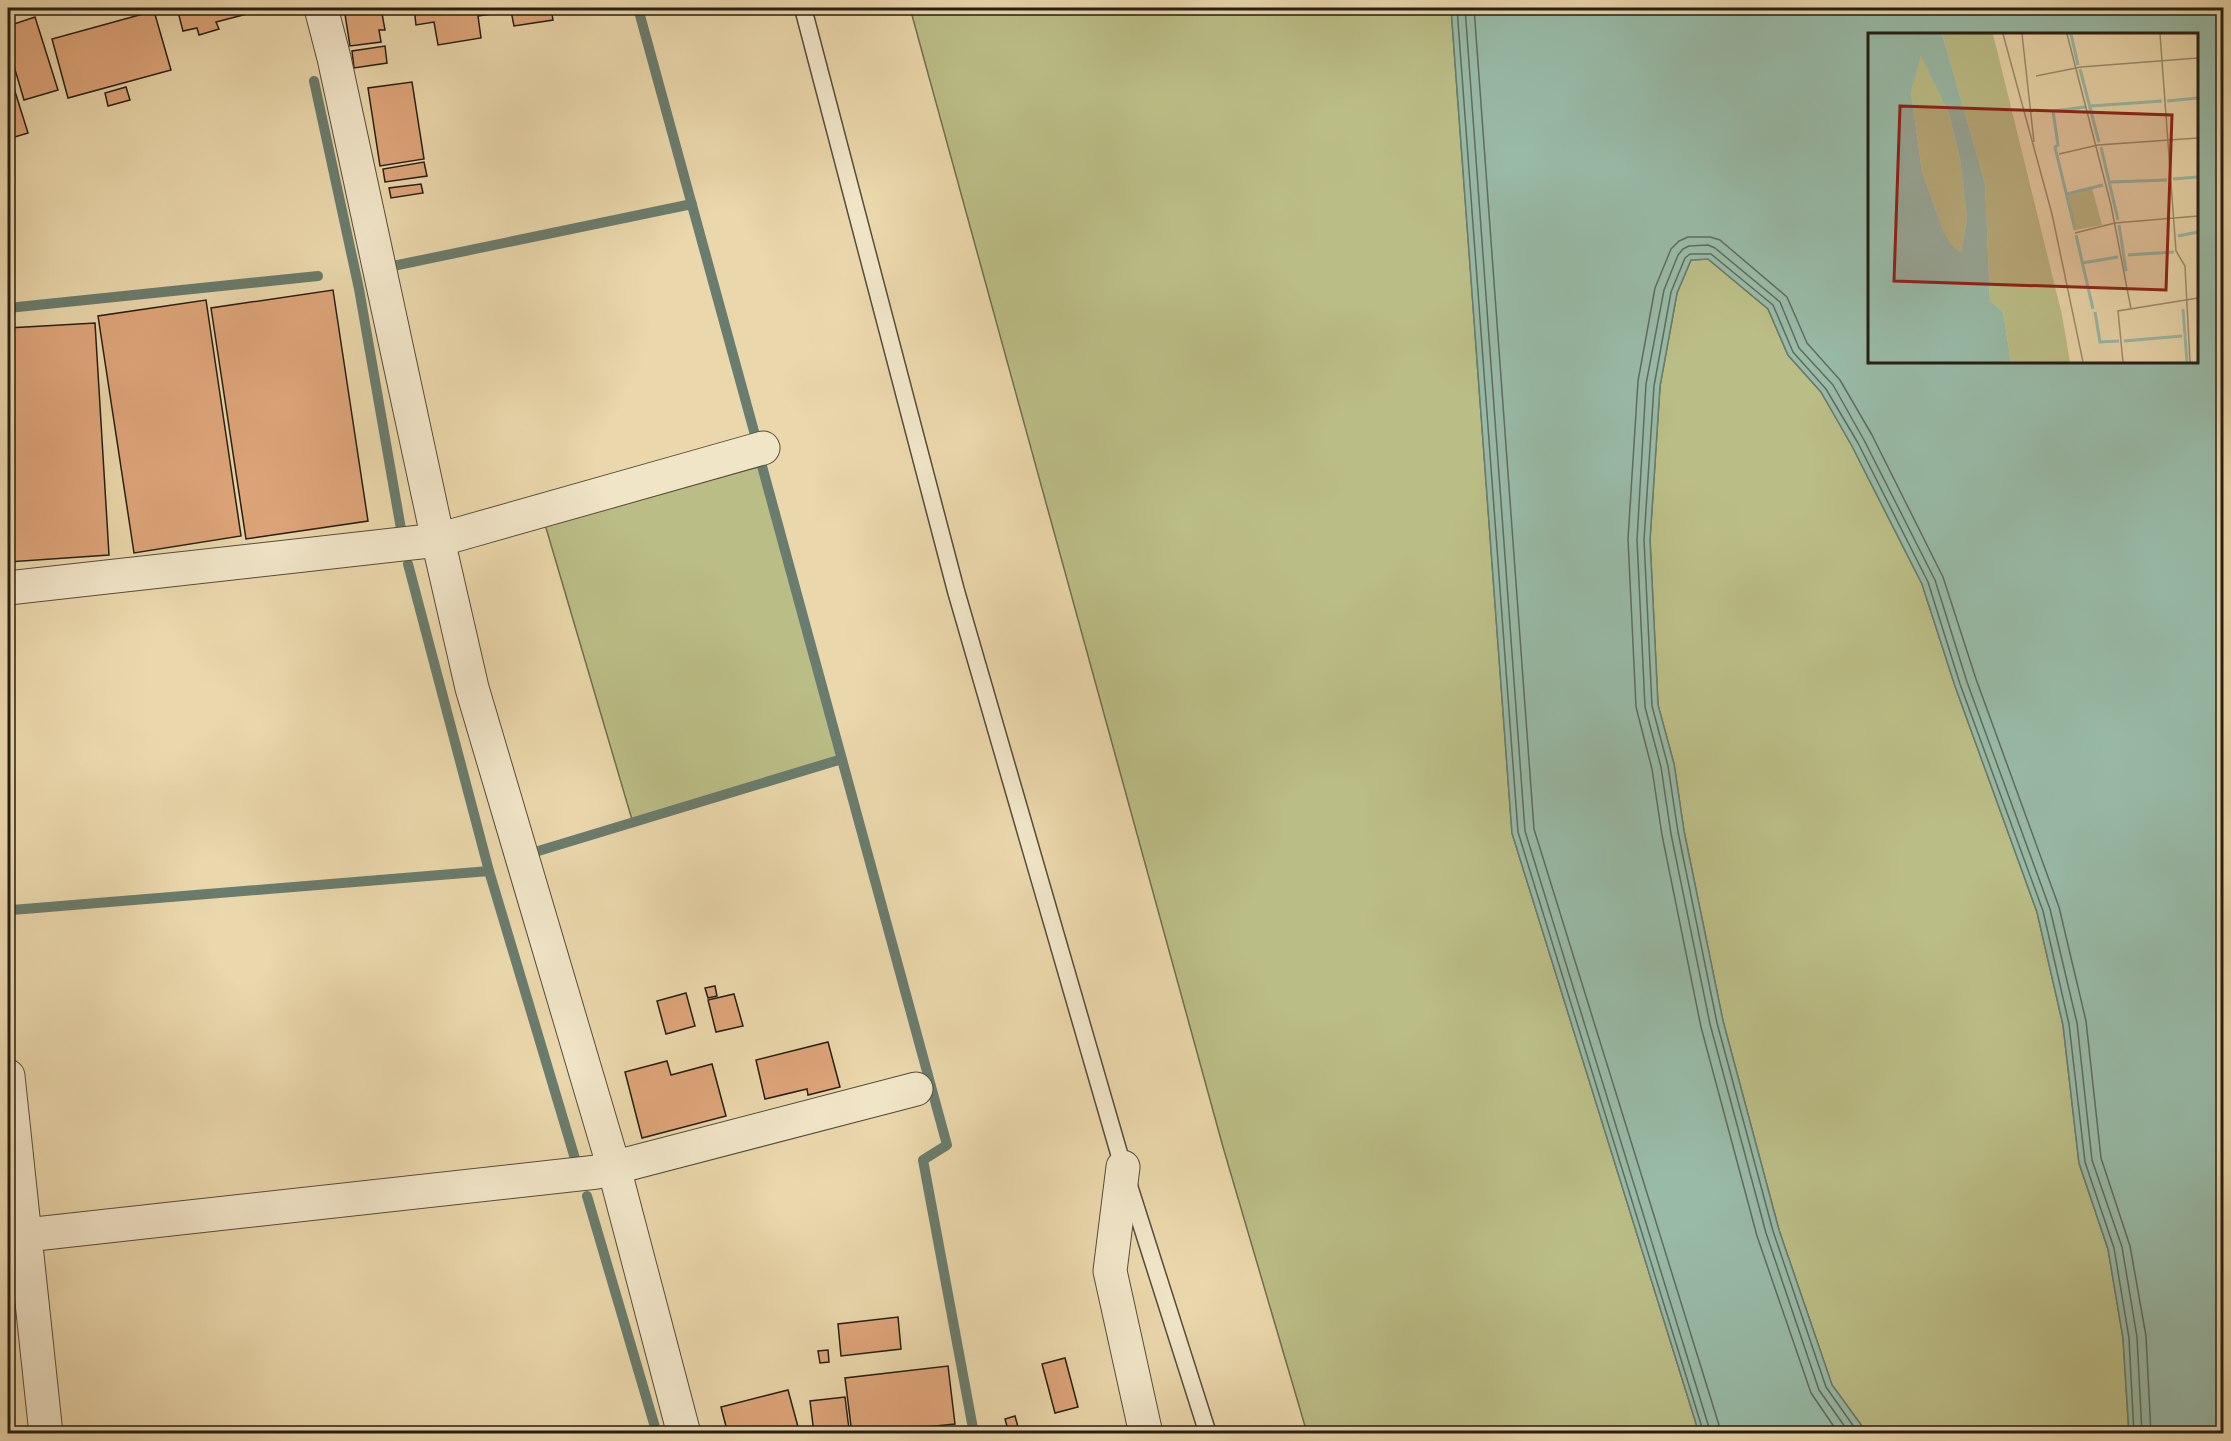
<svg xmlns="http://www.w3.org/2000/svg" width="2231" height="1441" font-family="'Gentium Book Plus',serif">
<rect width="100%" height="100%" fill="#ead7ab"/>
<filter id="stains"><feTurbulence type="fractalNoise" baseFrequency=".00333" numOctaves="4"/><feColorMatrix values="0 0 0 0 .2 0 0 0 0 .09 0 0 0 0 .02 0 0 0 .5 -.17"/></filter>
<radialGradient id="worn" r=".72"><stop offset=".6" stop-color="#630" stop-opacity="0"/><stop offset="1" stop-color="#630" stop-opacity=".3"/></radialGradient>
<path fill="#bbbd86" stroke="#706e4e" stroke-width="1.5" d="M 910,8 L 1451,8 L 1512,833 L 1699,1433 L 1307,1433 L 1223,1147 Z
M 1708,259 L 1768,309 L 1788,355 L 1821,392 L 1852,446 L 1922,584 L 1955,686 L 2037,912 L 2063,1025 L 2079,1163 L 2108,1249 L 2123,1338 L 2129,1433 L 1867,1433 L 1832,1385 L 1779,1230 L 1723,1021 L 1684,831 L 1674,764 L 1658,705 L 1650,540 L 1660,386 L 1677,293 L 1691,260 Z
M 762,466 L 842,759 L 633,823 L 544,521 Z"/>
<path fill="#98baa7" stroke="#6a7c6d" stroke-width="1.5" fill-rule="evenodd" d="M 1451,8 L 2223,8 L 2223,1433 L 2129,1433 L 2123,1338 L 2108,1249 L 2079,1163 L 2063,1025 L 2037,912 L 1955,686 L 1922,584 L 1852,446 L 1821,392 L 1788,355 L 1768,309 L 1708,259 L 1691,260 L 1677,293 L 1660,386 L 1650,540 L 1658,705 L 1674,764 L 1684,831 L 1723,1021 L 1779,1230 L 1832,1385 L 1867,1433 L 1699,1433 L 1512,833 ZM 1870,34 L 2196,34 L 2196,362 L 1870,362 Z"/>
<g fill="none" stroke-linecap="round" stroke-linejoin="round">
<path stroke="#5f6c5e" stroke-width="1.5" d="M 1457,8 L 1518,832 L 1704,1434
M 1465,8 L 1525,831 L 1711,1434
M 1474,8 L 1534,829 L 1719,1425 L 1720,1434
M 1839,1434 L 1811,1393 L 1757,1236 L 1701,1027 L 1662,835 L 1652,769 L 1636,707 L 1628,539 L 1638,381 L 1655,288 L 1671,249 L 1679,241 L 1688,237 L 1710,237 L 1720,240 L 1787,297 L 1807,343 L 1840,380 L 1872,435 L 1943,577 L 1976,679 L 2059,907 L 2086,1021 L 2101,1158 L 2130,1246 L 2146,1336 L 2151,1434
M 1850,1434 L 1819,1390 L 1766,1233 L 1710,1024 L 1671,834 L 1661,767 L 1645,707 L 1637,540 L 1646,384 L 1664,290 L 1678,255 L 1683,249 L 1689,246 L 1708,245 L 1715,248 L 1780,302 L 1799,348 L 1833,385 L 1864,440 L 1935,580 L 1967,682 L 2050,909 L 2077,1023 L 2092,1160 L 2122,1247 L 2137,1337 L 2142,1434
M 1859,1434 L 1826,1387 L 1773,1231 L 1717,1023 L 1678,832 L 1668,766 L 1652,706 L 1644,540 L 1654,386 L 1671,292 L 1685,258 L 1690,254 L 1711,254 L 1773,305 L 1793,352 L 1826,389 L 1858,443 L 1928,582 L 1960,684 L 2043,911 L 2069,1024 L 2085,1162 L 2114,1248 L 2129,1338 L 2134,1434"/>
<path stroke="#6a7c6d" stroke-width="10" d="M 638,8 L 755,435
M 314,81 L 359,289 L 401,529
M 393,266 L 692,204
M 8,308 L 318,276
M 762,466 L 947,1145 L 923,1160 L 974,1434
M 408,564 L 489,871 L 576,1162
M 535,852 L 842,759
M 12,910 L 489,871
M 587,1196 L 657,1434"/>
</g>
<path fill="#dea579" stroke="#261e15" stroke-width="1.5" d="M 177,8 L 270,8 L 216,22 L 219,29 L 199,35 L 197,28 L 183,31 Z
M 344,8 L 381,8 L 385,30 L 379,30 L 381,42 L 350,46 Z
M 414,8 L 551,8 L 553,20 L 514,26 L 511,11 L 478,16 L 481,38 L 438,45 L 434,22 L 416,25 Z
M 154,11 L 171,70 L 68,98 L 52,39 Z
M 35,17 L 58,90 L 24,100 L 8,46 L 8,26 Z
M 385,46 L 387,63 L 354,68 L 352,51 Z
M 12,82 L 28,133 L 8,139 L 8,83 Z
M 412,82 L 424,159 L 380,166 L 368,88 Z
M 126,87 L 130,100 L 108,106 L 105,93 Z
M 424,162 L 427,176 L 385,182 L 383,169 Z
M 421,184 L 423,193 L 391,198 L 389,188 Z
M 333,290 L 368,521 L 246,539 L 211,308 Z
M 206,300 L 241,536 L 134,553 L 98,316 Z
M 95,323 L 109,555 L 8,562 L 8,328 Z
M 715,986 L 717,996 L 708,998 L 705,988 Z
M 686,993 L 695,1026 L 666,1034 L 657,1001 Z
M 734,994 L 743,1026 L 716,1032 L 708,1000 Z
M 828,1042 L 840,1087 L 808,1095 L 807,1089 L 765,1099 L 756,1060 Z
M 667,1061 L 671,1075 L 712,1064 L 726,1116 L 642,1138 L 625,1072 Z
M 898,1317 L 901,1349 L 841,1356 L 838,1324 Z
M 828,1350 L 829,1362 L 820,1363 L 818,1351 Z
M 1065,1358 L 1078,1407 L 1055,1413 L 1042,1364 Z
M 948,1366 L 955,1424 L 897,1430 L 897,1434 L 852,1434 L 845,1378 Z
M 788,1390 L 800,1434 L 728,1434 L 721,1407 Z
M 845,1397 L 849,1429 L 814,1433 L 810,1401 Z
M 1015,1416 L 1018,1427 L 1008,1430 L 1005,1419 Z"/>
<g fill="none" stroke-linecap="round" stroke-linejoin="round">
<defs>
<path id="service" d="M 803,8 L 956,591 L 1123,1167 L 1208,1434"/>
<path id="minor" d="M 321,8 L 334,58 L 438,540 L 472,688 L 614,1168 L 684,1434
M 8,588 L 438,540 L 763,448
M 8,1076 L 46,1434
M 1123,1167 L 1110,1271 L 1146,1434
M 8,1237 L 597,1172 L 916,1089"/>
</defs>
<use href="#service" stroke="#574c3a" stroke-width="19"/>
<use href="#minor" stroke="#574c3a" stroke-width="35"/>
<use href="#service" stroke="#f1e5c8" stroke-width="16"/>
<use href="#minor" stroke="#f1e5c8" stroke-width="33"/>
</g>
<g transform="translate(1868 33)">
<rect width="330" height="330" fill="#ead7ab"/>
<path d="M 74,1 L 125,1 L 194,282 L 202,329 L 143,329 L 135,279 L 122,268 L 117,150 ZM 53,21 L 81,81 L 92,126 L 99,185 L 93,219 L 84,212 L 74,195 L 54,138 L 43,59 ZM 224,155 L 234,192 L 207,197 L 198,161 Z" fill="#bbbd86"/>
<path d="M 0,1 L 74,1 L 117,150 L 122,268 L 135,279 L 143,329 L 0,329 ZM 53,22 L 81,81 L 92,126 L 99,185 L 93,219 L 84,212 L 74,195 L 54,138 L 43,59 Z" fill="#98baa7" fill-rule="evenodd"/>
<path fill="none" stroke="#98baa7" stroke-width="3" d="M 203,1 L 210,32M 212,36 L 231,109M 299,68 L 330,65M 223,73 L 294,68M 233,114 L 250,187M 305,146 L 330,144M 242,149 L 299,147M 199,161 L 235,152M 251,192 L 258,238M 207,197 L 187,114 L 190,112 L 185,78 L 217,74M 208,202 L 225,276M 310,203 L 330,199M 260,222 L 306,219M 214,230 L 250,224M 315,276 L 319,329M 227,279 L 232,309 L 251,308M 256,308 L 314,303"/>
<path fill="none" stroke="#9c8d6f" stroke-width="1.5" d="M 135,1 L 184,181 L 215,329M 154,1 L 166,109M 199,1 L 243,172 L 263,276M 292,1 L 308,218 L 317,233 L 322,329M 168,43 L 213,34 L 330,25M 191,121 L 230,112 L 330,105M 207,200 L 247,190 L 330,183M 255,329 L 250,278 L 330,265"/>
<path fill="#8f2418" fill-opacity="0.15" stroke="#8f2418" stroke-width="3" d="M 32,73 L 304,82 L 298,257 L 26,248 Z"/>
<rect width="330" height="330" fill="none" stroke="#261e15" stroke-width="3"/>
</g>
<rect width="2231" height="1441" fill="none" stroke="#ead7ab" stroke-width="30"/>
<rect x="9" y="9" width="2213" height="1423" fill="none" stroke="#261e15" stroke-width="3"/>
<rect x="15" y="15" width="2201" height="1411" fill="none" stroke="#261e15" stroke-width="1.5"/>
<rect width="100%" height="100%" filter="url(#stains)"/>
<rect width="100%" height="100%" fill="url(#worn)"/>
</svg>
